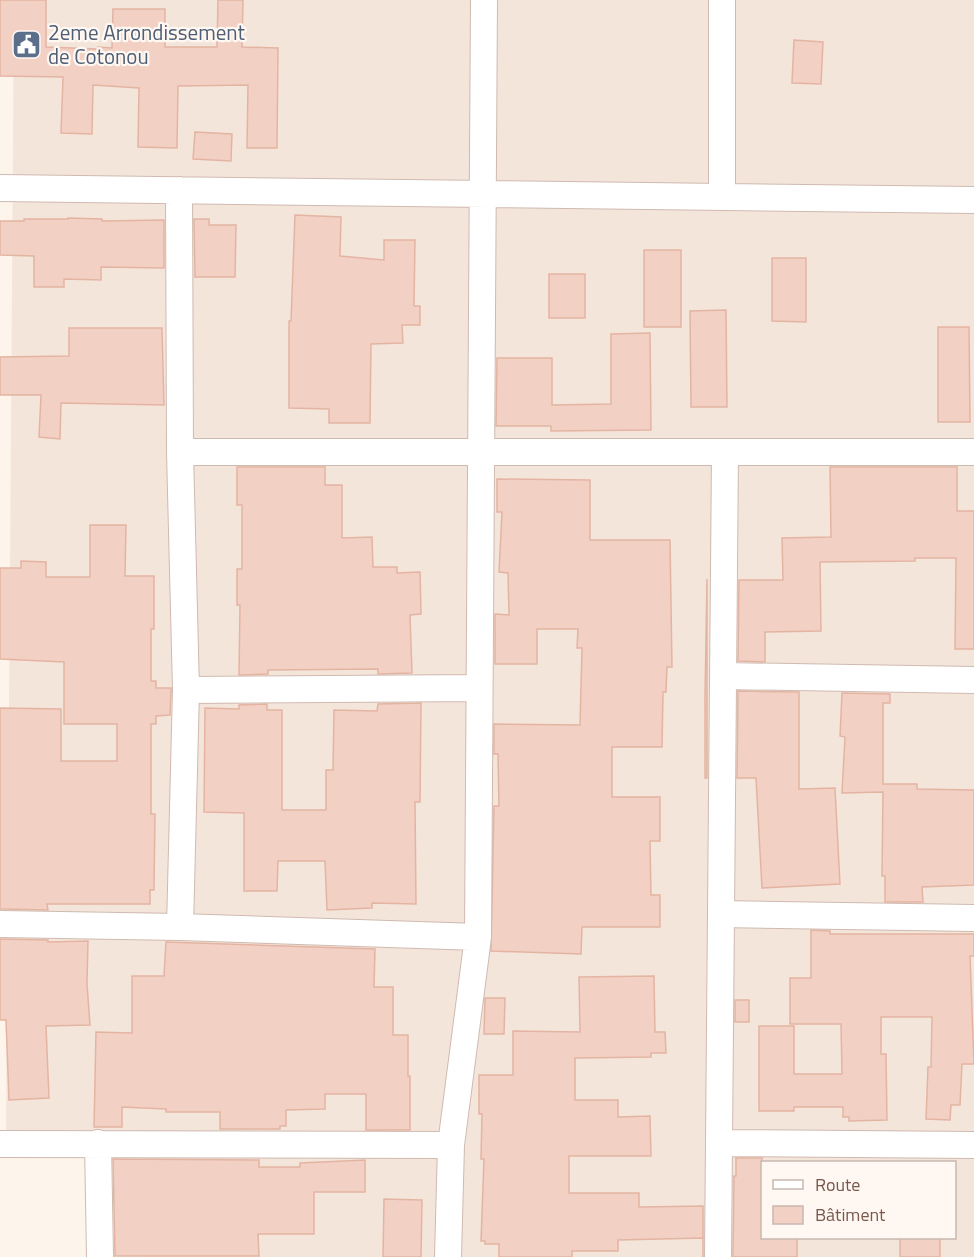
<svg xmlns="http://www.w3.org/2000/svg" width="974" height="1257" font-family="'Titillium Web',sans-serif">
<rect width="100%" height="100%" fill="#fdf4eb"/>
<path fill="#f4e5da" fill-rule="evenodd" d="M 14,0 L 974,0 L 974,1257 L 144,1257 L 145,1136 L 6,1134 ZM 762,1162 L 954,1162 L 954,1238 L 762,1238 Z"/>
<path fill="#f2d0c3" stroke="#e4b4a3" stroke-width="1.5" d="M 0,0 L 46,0 L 46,47 L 98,49 L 98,47 L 112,48 L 113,9 L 165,9 L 165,47 L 217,47 L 218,0 L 243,0 L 242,47 L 278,48 L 277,148 L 247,148 L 248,85 L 178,86 L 177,148 L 138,147 L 139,88 L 93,85 L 92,134 L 61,133 L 63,77 L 0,76 Z
M 794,40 L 823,42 L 821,84 L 792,83 Z
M 195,132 L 232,134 L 231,161 L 193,159 Z
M 295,215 L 341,217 L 340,256 L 384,260 L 384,240 L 415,240 L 414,306 L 420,306 L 420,325 L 402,325 L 403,343 L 371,344 L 370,423 L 329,423 L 329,409 L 289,408 L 289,321 L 291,321 Z
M 68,218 L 102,219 L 102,221 L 164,220 L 164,268 L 101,267 L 101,280 L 64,279 L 64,287 L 34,287 L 34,256 L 0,255 L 0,221 L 24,221 L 24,219 L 68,219 Z
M 194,219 L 209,219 L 209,225 L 236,225 L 235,277 L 195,277 Z
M 644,250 L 681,250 L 681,327 L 644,327 Z
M 772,258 L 806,258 L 806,322 L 772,321 Z
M 549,274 L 585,274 L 585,318 L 549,318 Z
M 726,310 L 727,407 L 691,407 L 690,311 Z
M 938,327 L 969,327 L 970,422 L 938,422 Z
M 69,328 L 162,328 L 164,405 L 61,403 L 60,439 L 39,437 L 41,395 L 0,395 L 0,357 L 69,356 Z
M 650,333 L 651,430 L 551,431 L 551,426 L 496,426 L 497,358 L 552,358 L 552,405 L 611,404 L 611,334 Z
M 237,467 L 325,467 L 325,485 L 342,485 L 342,538 L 372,537 L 373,567 L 397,567 L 397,573 L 420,572 L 421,614 L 410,615 L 412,673 L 378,674 L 378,669 L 268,670 L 268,674 L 239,675 L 240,605 L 237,605 L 237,569 L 242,569 L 242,505 L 237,505 Z
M 830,467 L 957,467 L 957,511 L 974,511 L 974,649 L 955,649 L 956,558 L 915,558 L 915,561 L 820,562 L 821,631 L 765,632 L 765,662 L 738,661 L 739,580 L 783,580 L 782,538 L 831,537 Z
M 497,479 L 590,480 L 590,540 L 670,540 L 672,667 L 667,667 L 666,692 L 663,692 L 662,747 L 612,747 L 612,797 L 660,797 L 660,841 L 650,841 L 651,895 L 660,895 L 660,927 L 582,927 L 581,954 L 491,951 L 494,806 L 499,806 L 498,754 L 494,754 L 494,724 L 580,725 L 582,648 L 577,648 L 578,629 L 537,629 L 537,664 L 495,664 L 495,614 L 509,615 L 508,573 L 499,572 L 502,512 L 497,512 Z
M 90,525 L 126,525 L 125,576 L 154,576 L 154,629 L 151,629 L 151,681 L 156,681 L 156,688 L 171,688 L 171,690 L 170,715 L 156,716 L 156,724 L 151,724 L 151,814 L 155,814 L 154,890 L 150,890 L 150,904 L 47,904 L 48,910 L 0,909 L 0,708 L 61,709 L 61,761 L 117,761 L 117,724 L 64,724 L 64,662 L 0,659 L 0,568 L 21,568 L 21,561 L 46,562 L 46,577 L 90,577 Z
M 707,579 L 707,778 L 705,778 L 705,696 Z
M 738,691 L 799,692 L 799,789 L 835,788 L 840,884 L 762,888 L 756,778 L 737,778 Z
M 842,693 L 890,694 L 890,703 L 883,703 L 883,784 L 917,784 L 917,789 L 974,790 L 974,885 L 922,887 L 923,902 L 885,902 L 885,876 L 882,876 L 883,792 L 842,793 L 845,737 L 840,736 Z
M 421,703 L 420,802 L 415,802 L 416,904 L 372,903 L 372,908 L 327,910 L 325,861 L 278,861 L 277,891 L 244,891 L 244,813 L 204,812 L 205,708 L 239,709 L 239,705 L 267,704 L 267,710 L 282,710 L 282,810 L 326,810 L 326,770 L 333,770 L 334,710 L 377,711 L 378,704 Z
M 811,930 L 830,931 L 830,934 L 974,934 L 974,956 L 970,956 L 974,1064 L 962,1064 L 960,1105 L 951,1105 L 950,1120 L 926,1119 L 928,1067 L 931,1067 L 932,1017 L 881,1017 L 881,1054 L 886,1054 L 887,1120 L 849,1121 L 849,1117 L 843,1117 L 843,1107 L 794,1107 L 794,1111 L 759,1111 L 759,1026 L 794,1026 L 794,1074 L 842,1074 L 841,1024 L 790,1024 L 790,978 L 811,978 Z
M 0,939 L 48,940 L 48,942 L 88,941 L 87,984 L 90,1025 L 46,1026 L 49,1098 L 9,1100 L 6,1020 L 0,1020 Z
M 166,942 L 375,949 L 374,987 L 393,987 L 393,1035 L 408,1035 L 408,1076 L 410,1076 L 410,1130 L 366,1130 L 366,1094 L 325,1094 L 325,1109 L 286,1110 L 286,1126 L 280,1126 L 280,1129 L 220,1129 L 220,1112 L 166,1112 L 166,1109 L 122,1107 L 122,1127 L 94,1127 L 96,1032 L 132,1033 L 132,976 L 164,976 Z
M 654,976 L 655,1032 L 665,1032 L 666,1053 L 651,1053 L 651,1057 L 575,1058 L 575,1100 L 618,1100 L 618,1117 L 650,1116 L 651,1156 L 569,1156 L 569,1193 L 639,1193 L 639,1207 L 703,1206 L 703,1257 L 703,1238 L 618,1240 L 618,1251 L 572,1251 L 572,1257 L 499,1257 L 499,1244 L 485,1244 L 485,1241 L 481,1241 L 484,1159 L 481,1159 L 482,1114 L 479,1114 L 479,1075 L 513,1075 L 513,1031 L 580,1032 L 579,977 Z
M 485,998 L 505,998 L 504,1034 L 484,1034 Z
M 735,1000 L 749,1000 L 749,1022 L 735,1022 Z
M 736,1158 L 762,1158 L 762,1238 L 797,1238 L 797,1257 L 733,1257 L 734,1176 L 736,1176 Z
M 113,1159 L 259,1160 L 259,1167 L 300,1167 L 300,1163 L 365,1160 L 365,1192 L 314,1192 L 314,1234 L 258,1234 L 259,1256 L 115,1256 Z
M 384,1199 L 422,1200 L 421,1257 L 383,1257 Z
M 900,1238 L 940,1238 L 940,1257 L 900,1257 Z"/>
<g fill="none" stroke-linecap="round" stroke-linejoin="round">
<defs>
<path id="minor" d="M 0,188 L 974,200
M 179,190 L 180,452 L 186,690 L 180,927
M 722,196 L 722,0
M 180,452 L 974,452
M 723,676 L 974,680
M 186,690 L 479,688
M 721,914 L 974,918
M 0,924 L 180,927 L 478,937
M 98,1143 L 100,1257
M 719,1143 L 974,1145
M 0,1144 L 451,1145
M 448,1257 L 451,1145 L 478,937 L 484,0
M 718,1257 L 725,453"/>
</defs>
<use href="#minor" stroke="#cfbab0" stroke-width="28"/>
<use href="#minor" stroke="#fff" stroke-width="26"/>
</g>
<defs>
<symbol id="civic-square" viewBox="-11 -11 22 22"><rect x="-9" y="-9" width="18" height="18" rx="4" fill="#5c6f8a" stroke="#fff8f2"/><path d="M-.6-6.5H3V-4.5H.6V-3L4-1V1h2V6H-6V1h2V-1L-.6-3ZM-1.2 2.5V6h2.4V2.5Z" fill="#fff"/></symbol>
</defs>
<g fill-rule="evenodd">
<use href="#civic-square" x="10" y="28" width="33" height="33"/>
</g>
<g text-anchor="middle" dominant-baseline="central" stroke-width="4.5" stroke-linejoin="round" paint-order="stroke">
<g font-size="21" fill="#4e5e75" stroke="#fff8f2" text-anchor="start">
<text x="48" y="32">2eme Arrondissement<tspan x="48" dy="24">de Cotonou</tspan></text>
</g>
</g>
<rect x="761" y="1161" width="195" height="78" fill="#fff8f2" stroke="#c9b8b0" stroke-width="1.5"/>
<rect x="773" y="1180" width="30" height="9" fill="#ffffff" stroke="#c9b8b0" stroke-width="1.5"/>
<text x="815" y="1191" font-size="18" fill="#78574d">Route</text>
<rect x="773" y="1206" width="30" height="18" fill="#f2d0c3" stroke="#c9b8b0" stroke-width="1.5"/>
<text x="815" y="1221" font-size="18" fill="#78574d">Bâtiment</text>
</svg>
